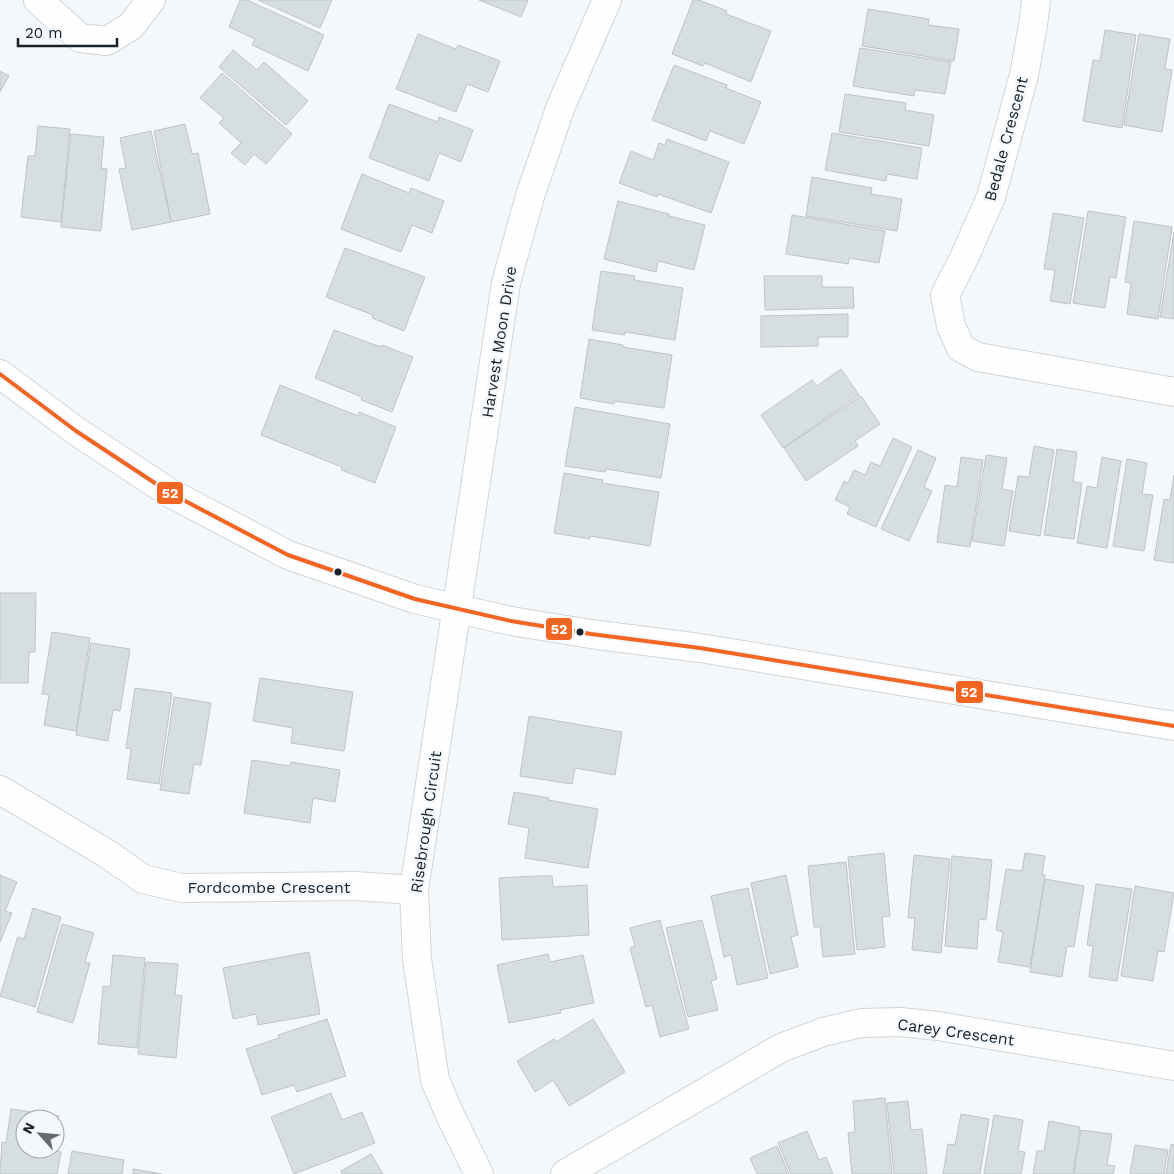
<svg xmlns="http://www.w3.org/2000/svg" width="1174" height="1174" font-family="'Work Sans',sans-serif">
<rect width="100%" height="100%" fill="#f5f8fa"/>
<path fill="#d6dee0" stroke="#bdc5c6" d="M 240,0 L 247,0 L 324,35 L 308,71 L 252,45 L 255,39 L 229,27 Z
M 258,0 L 332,0 L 320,28 Z
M 479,0 L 528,0 L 521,17 Z
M 693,0 L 699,0 L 727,11 L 726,14 L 771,31 L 751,82 L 705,63 L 703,66 L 672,54 Z
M 868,9 L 929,19 L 928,25 L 959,29 L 954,61 L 862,46 Z
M 1105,30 L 1136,35 L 1122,128 L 1083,121 L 1093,60 L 1100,61 Z
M 418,34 L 456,49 L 458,45 L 500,61 L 488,92 L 467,84 L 456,112 L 396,89 Z
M 1139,34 L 1170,39 L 1165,69 L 1172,70 L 1162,132 L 1124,125 Z
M 860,48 L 951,62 L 945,94 L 915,90 L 914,96 L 853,86 Z
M 233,50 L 257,70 L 264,62 L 308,101 L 286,125 L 219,67 Z
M 674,65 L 727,85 L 726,88 L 761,102 L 744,144 L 710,131 L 706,141 L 652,120 Z
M 0,71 L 9,76 L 0,92 Z
M 222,73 L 292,134 L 266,164 L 254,154 L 245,165 L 231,153 L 241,143 L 219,123 L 224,118 L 200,98 Z
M 845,94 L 906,103 L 905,110 L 934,115 L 929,146 L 839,132 Z
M 389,104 L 438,122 L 439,117 L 473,130 L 461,162 L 439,153 L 429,181 L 369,158 Z
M 185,124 L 192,154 L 198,153 L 210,214 L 171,222 L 154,131 Z
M 38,126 L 70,129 L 61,222 L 21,217 L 28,156 L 35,156 Z
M 151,131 L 171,222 L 132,230 L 119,169 L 126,168 L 120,138 Z
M 832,133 L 922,148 L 917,179 L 887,174 L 886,181 L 825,170 Z
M 71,134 L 104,137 L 101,168 L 107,169 L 101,231 L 61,227 Z
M 667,139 L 729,162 L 711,213 L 658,194 L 657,197 L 619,183 L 631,151 L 653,160 L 659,143 L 665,145 Z
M 362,174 L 409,193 L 411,188 L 444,201 L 432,233 L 412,225 L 401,252 L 341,229 Z
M 812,177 L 872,188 L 871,194 L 902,199 L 897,231 L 806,216 Z
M 618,201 L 669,214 L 669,216 L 705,225 L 694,270 L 658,261 L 656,272 L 604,259 Z
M 1088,211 L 1126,217 L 1116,278 L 1110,277 L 1105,308 L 1073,303 Z
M 1053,213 L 1084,218 L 1070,304 L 1050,301 L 1055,270 L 1044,269 Z
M 792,215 L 885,231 L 879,263 L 849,258 L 848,264 L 786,254 Z
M 1134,221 L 1172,227 L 1158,319 L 1127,314 L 1131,283 L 1125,282 Z
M 1174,232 L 1174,319 L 1160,317 Z
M 345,248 L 425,277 L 404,331 L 372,318 L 373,315 L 326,297 Z
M 601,271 L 635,276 L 634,280 L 683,288 L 675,340 L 625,332 L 625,335 L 592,330 Z
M 764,276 L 822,276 L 822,287 L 853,287 L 854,308 L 765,310 Z
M 848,314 L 848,337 L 818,337 L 818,346 L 761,347 L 761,316 Z
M 334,330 L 381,347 L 382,345 L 413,357 L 392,412 L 361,400 L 362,397 L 315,378 Z
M 589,339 L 623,345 L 623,347 L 672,355 L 664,408 L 614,401 L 614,404 L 580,398 Z
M 841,369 L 859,395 L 783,448 L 761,415 L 812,380 L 817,386 Z
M 280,385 L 358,416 L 359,412 L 396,427 L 375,483 L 341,470 L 342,467 L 261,435 Z
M 861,396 L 880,424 L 855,441 L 858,446 L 806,481 L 784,448 Z
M 575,407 L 670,424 L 661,478 L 606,469 L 605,472 L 565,466 Z
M 893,438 L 912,447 L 876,527 L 847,514 L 850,507 L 835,500 L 844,481 L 848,483 L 854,470 L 865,475 L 871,462 L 880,466 Z
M 1034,446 L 1054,450 L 1040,536 L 1009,531 L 1018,476 L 1029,477 Z
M 1057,449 L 1077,452 L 1073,482 L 1082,483 L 1074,539 L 1044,535 Z
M 918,450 L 936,458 L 924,487 L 932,491 L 909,541 L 881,529 Z
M 986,455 L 1007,458 L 1002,489 L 1013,491 L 1004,546 L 972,541 Z
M 961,457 L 983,460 L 970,547 L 937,542 L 945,485 L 957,487 Z
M 1102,457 L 1121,461 L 1107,548 L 1077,543 L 1087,486 L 1097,488 Z
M 1127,459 L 1147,463 L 1142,494 L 1153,495 L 1144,551 L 1113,546 Z
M 564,473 L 603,480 L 602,483 L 659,492 L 650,546 L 590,536 L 590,539 L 554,533 Z
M 1174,475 L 1174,563 L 1154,560 L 1164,499 L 1170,500 Z
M 0,593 L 36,593 L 35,652 L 29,652 L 28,683 L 0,683 Z
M 52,632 L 90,638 L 76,731 L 44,725 L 49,695 L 42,694 Z
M 91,643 L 130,649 L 120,711 L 113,710 L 108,741 L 76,735 Z
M 260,678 L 353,692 L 344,751 L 291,743 L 293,728 L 253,721 Z
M 135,688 L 172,693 L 159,784 L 127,779 L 131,749 L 126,748 Z
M 174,697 L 211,703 L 201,765 L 194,764 L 189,794 L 160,790 Z
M 529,716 L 622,732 L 615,775 L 575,768 L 572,784 L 520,776 Z
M 252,760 L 290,766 L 291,762 L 340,770 L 335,802 L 313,798 L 310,823 L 244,813 Z
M 514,792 L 549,798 L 548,800 L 598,809 L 588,868 L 525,858 L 529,828 L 508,824 Z
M 884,853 L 890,916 L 882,917 L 885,947 L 857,950 L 848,857 Z
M 1025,853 L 1045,856 L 1042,874 L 1045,875 L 1030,967 L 998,962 L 1003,932 L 996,930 L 1006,869 L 1022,871 Z
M 914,855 L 950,859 L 941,953 L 912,950 L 915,918 L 908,918 Z
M 952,856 L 992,860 L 986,920 L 979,919 L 977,949 L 945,946 Z
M 846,862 L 855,954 L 823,957 L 820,927 L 814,927 L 808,866 Z
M 0,875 L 17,882 L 5,911 L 12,913 L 0,942 Z
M 786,875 L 798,935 L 791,937 L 798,967 L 770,974 L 751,883 Z
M 536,876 L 552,876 L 553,887 L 587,885 L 589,935 L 502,940 L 499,878 Z
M 1045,879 L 1084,886 L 1074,947 L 1067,946 L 1062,977 L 1030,972 Z
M 1096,884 L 1132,889 L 1117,981 L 1089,977 L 1093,946 L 1087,945 Z
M 1135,886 L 1174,893 L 1164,952 L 1158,951 L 1153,981 L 1121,976 Z
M 748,888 L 768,978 L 737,985 L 731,955 L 724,957 L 711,896 Z
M 33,908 L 61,917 L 35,1007 L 0,996 L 17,939 L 18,937 L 24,939 Z
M 660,920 L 689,1029 L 660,1037 L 652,1005 L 646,1007 L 630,948 L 635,946 L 630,928 Z
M 702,920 L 717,979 L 711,981 L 718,1010 L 688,1017 L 666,928 Z
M 62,924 L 94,933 L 85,962 L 90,963 L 73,1023 L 37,1012 Z
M 309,952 L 320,1014 L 258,1025 L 256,1014 L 233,1019 L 223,968 Z
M 548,954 L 550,962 L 583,955 L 594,1003 L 560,1010 L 561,1013 L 509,1023 L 497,965 Z
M 113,955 L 145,958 L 137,1048 L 98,1044 L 103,986 L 110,987 Z
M 146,962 L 178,964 L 175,995 L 182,996 L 176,1058 L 138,1054 Z
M 327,1019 L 346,1076 L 297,1092 L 294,1085 L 262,1095 L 246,1049 L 279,1038 L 278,1035 Z
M 593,1019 L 625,1072 L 569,1106 L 553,1080 L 535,1092 L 517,1061 L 554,1039 L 556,1042 Z
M 331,1093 L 342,1120 L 362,1112 L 375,1143 L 294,1174 L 271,1117 Z
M 885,1098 L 892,1174 L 852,1174 L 848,1133 L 855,1132 L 853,1101 Z
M 908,1101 L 911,1130 L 922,1129 L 927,1174 L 894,1174 L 887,1103 Z
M 11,1109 L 59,1116 L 55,1139 L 55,1119 L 25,1119 L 25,1149 L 53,1149 L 53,1150 L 61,1152 L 57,1174 L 0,1174 L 2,1142 L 6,1143 Z
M 961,1114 L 989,1119 L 980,1174 L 943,1174 L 948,1144 L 955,1145 Z
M 994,1115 L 1023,1120 L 1018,1151 L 1025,1152 L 1021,1174 L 984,1174 Z
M 1049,1121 L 1080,1127 L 1073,1174 L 1033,1174 L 1037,1151 L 1044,1151 Z
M 1081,1130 L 1112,1134 L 1107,1165 L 1115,1166 L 1113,1174 L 1074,1174 Z
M 807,1131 L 819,1160 L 826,1157 L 833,1174 L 791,1174 L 778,1143 Z
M 1171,1144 L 1174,1145 L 1174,1174 L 1166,1174 Z
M 1135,1145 L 1168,1150 L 1164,1174 L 1130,1174 Z
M 777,1146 L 789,1174 L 757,1174 L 750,1158 Z
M 72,1151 L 124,1160 L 122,1174 L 68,1174 Z
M 371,1154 L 383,1174 L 342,1174 L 341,1171 Z
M 133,1169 L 162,1174 L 133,1174 Z"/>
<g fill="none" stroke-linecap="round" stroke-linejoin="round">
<defs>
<path id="minor" d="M 38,0 L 80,38 L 107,41 L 131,26 L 151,0
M 1036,0 L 1033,25 L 1024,75 L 991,197 L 963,260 L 945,295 L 951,326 L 961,348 L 978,357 L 1174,392
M 0,790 L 106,853 L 143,879 L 182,888 L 355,886 L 414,890
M 565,1174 L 781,1048 L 823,1032 L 861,1023 L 900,1022 L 938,1026 L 1174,1066"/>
<path id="tertiary" d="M 479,1174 L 450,1115 L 435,1080 L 417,959 L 414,890 L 506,283 L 530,196 L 561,106 L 607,0"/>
<path id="secondary" d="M 0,374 L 76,431 L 170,493 L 288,555 L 415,599 L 511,621 L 591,634 L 700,648 L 1174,726"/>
</defs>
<use href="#minor" stroke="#cfd6da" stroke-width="30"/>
<use href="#tertiary" stroke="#cfd6da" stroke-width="30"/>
<use href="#secondary" stroke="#cfd6da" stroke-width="30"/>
<use href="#minor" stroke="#fefefe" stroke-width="28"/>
<use href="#tertiary" stroke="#fefefe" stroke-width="28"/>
<use href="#secondary" stroke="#fefefe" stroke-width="28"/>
<defs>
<path id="bus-1" d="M 0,374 L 76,431 L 170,493 L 288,555 L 415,599 L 511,621 L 591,634 L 700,648 L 1174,726"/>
</defs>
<use href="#bus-1" stroke="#f3f8fc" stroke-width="8"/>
<use href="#bus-1" stroke="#f26522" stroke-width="4"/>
</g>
<g fill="#172127" stroke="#f3f8fc" stroke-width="2">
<circle cx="338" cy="572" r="4.5"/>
<circle cx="580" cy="632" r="4.5"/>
</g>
<g text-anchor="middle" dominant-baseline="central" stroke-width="5" stroke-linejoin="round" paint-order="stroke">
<g font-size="16" fill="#172127" stroke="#f3f8fc">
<text transform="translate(1006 139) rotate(-75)">Bedale Crescent</text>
<text transform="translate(499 342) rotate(-81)">Harvest Moon Drive</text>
<text transform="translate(426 822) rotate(-82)">Risebrough Circuit</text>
<text x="269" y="887">Fordcombe Crescent</text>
<text transform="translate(956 1032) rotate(8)">Carey Crescent</text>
</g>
</g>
<g stroke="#f3f8fc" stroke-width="2">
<rect x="156" y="481" width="28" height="24" rx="5" fill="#f26522"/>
<rect x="545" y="617" width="28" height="24" rx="5" fill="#f26522"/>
<rect x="955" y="680" width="29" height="24" rx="5" fill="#f26522"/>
</g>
<g font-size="14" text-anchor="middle" font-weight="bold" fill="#fff">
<text x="170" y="498">52</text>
<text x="559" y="634">52</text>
<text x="969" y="697">52</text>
</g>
<g transform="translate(40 1134) rotate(297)"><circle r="24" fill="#f3f8fc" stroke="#9ba2a7"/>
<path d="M0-4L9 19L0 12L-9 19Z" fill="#656c71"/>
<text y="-8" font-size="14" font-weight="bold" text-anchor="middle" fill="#172127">N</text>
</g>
<path d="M18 38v8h99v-8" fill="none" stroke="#172127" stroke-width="2.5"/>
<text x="25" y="38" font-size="15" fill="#172127" stroke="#f3f8fc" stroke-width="4" paint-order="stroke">20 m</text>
</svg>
